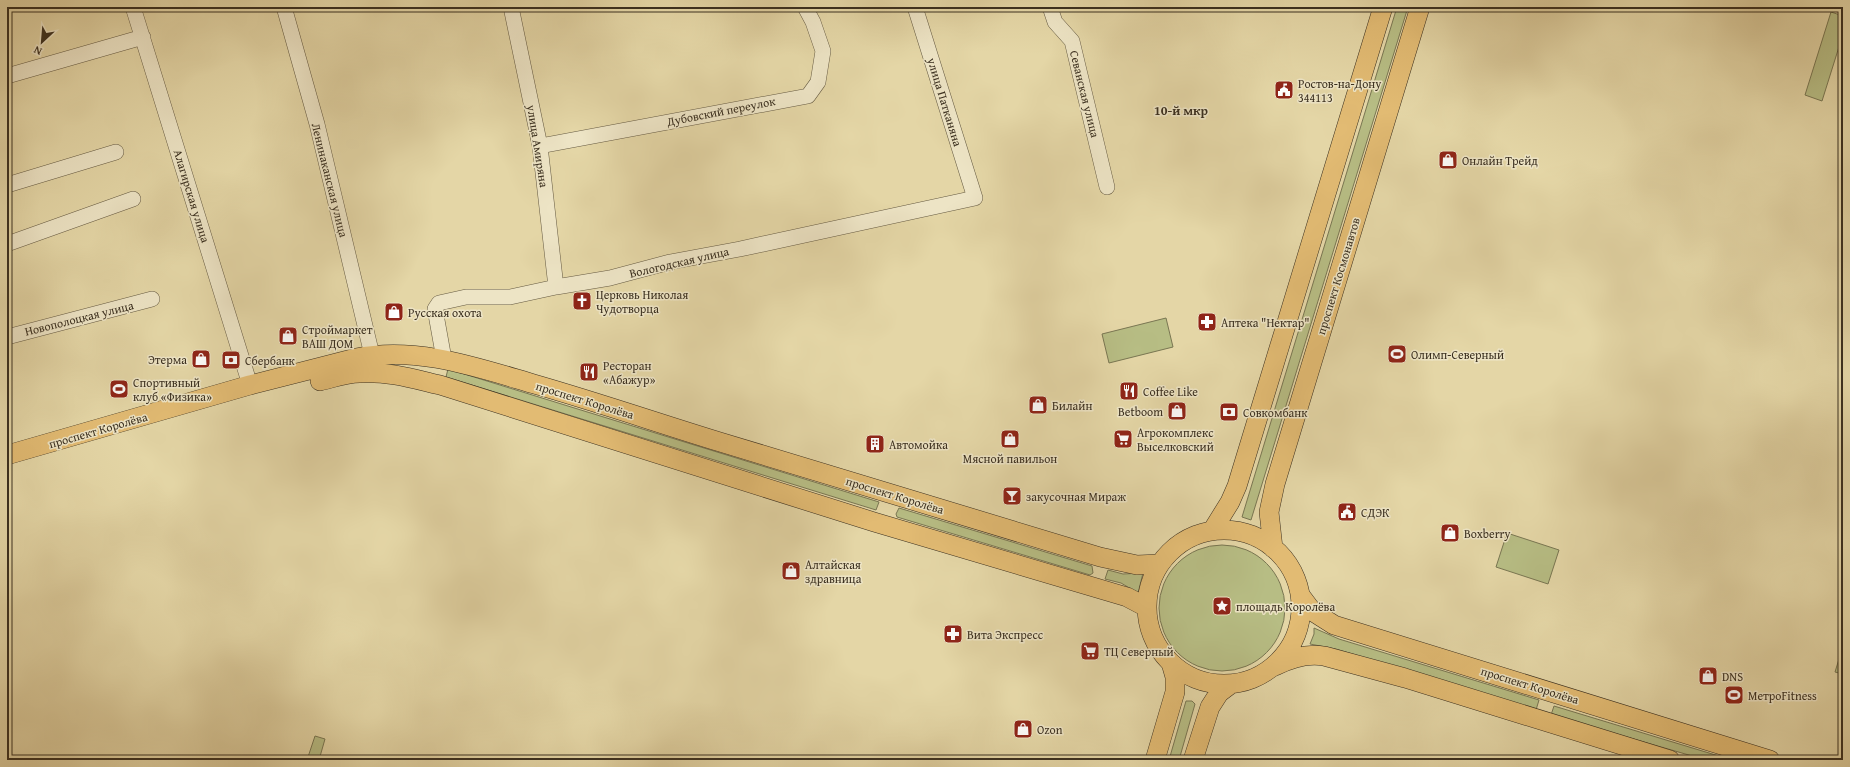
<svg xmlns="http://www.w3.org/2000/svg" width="1850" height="767" font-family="'Gentium Book Plus',serif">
<rect width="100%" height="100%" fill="#e4d6a6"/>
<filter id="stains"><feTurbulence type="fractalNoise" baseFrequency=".005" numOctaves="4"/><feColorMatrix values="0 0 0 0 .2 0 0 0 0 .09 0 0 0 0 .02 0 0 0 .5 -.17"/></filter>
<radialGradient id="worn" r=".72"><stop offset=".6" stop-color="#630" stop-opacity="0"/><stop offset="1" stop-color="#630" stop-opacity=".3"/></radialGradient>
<path fill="#b7bd84" stroke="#797652" d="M 1397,7 L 1408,7 L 1251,520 L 1242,517 Z
M 1831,12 L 1843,16 L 1843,34 L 1822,101 L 1805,95 Z
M 1166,318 L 1173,347 L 1109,363 L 1102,334 Z
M 448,369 L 879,502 L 876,510 L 446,377 Z
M 899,508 L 1092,566 L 1093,573 L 1090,575 L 897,517 L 896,514 Z
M 1507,533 L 1559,550 L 1548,584 L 1496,567 Z
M1159 608a63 63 0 1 1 126 0a63 63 0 1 1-126 0Z
M 1108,570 L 1123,574 L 1143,573 L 1138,593 L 1121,583 L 1105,579 Z
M 1314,628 L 1339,639 L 1539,700 L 1536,710 L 1336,649 L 1310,644 L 1314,634 Z
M 1843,646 L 1843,674 L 1835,672 Z
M 1186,701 L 1192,701 L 1195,704 L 1179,760 L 1169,760 Z
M 1554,706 L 1732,760 L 1706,760 L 1551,715 Z
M 315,736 L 325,739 L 319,760 L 307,760 Z"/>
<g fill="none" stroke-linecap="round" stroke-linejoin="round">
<defs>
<path id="minor" d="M 133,7 L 250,385
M 284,7 L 317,124 L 372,355
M 511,7 L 540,146 L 556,287
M 1050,7 L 1055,22 L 1072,41 L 1107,187
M 7,76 L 143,37
M 540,146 L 808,96 L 818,82 L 823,51 L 813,22 L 805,7
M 7,185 L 116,152
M 7,244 L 133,199
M 7,337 L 152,299
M 444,359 L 435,309 L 439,303 L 466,297 L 510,297 L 556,287 L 610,278 L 670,262 L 740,249 L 975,198 L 915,7"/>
<path id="major" d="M 320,381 C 333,378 346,373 360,373 C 387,371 414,379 440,385 L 874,522 L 1127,597 L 1146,607
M 7,455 L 250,385 L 356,358 C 417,346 476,367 534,384 C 597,402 658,423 720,442 C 846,481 973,519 1100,557 L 1137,565 L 1159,564
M1147 607a77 77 0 1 1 154 0a77 77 0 1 1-154 0Z
M 1212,531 L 1230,502 L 1237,486 L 1383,7
M 1273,548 L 1269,512 L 1275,484 L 1420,7
M 1300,595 L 1312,611 L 1334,625 L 1770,760
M 1275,666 C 1291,658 1307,653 1324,656 L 1405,678 L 1670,760
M 1155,760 L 1175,692 L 1175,677 L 1171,663
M 1193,760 L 1210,707 L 1219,693 L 1231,684"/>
</defs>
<use href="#minor" stroke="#655a42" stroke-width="16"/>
<use href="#major" stroke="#3b3020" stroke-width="20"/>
<use href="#minor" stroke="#ede4c5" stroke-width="15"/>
<use href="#major" stroke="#e2bb73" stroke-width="19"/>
</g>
<defs>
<symbol id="civic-square" viewBox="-11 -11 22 22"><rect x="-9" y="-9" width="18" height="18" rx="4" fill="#8f2418" stroke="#ede4c5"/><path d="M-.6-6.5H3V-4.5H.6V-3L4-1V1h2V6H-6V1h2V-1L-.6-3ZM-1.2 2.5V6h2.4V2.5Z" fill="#fff"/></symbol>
<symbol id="shop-square" viewBox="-11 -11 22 22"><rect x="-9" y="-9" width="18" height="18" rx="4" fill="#8f2418" stroke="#ede4c5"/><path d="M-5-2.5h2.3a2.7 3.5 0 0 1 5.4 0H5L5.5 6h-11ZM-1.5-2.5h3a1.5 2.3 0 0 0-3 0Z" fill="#fff"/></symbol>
<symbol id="church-square" viewBox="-11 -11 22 22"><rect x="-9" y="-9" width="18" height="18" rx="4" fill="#8f2418" stroke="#ede4c5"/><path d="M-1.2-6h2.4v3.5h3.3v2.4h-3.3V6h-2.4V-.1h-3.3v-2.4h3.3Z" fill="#fff"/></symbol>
<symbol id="pharmacy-square" viewBox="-11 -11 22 22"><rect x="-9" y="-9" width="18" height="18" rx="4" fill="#8f2418" stroke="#ede4c5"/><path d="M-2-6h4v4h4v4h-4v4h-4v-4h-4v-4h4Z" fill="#fff"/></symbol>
<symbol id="stadium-square" viewBox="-11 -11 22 22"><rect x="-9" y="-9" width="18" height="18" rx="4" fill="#8f2418" stroke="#ede4c5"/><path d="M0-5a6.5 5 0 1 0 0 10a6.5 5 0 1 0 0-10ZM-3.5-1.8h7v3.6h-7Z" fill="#fff"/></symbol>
<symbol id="bank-square" viewBox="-11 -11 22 22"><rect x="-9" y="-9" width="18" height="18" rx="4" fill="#8f2418" stroke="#ede4c5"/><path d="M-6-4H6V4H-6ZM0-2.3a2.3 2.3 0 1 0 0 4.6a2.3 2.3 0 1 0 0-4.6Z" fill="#fff"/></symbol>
<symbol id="restaurant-square" viewBox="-11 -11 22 22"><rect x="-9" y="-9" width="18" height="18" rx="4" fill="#8f2418" stroke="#ede4c5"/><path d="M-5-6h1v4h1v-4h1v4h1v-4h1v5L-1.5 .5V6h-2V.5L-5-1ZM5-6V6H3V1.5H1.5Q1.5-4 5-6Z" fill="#fff"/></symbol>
<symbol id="supermarket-square" viewBox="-11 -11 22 22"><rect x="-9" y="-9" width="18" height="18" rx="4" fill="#8f2418" stroke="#ede4c5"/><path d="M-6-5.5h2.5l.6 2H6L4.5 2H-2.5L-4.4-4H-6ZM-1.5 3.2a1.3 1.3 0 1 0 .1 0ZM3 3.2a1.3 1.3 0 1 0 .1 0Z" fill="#fff"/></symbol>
<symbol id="building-square" viewBox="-11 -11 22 22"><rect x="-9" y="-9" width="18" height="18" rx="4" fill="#8f2418" stroke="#ede4c5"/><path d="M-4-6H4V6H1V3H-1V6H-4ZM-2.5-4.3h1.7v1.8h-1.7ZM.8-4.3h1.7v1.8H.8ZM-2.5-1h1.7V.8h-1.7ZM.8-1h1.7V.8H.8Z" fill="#fff"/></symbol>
<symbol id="bar-square" viewBox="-11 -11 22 22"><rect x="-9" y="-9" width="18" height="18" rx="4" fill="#8f2418" stroke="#ede4c5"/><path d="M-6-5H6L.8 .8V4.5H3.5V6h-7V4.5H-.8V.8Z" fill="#fff"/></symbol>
<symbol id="sight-square" viewBox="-11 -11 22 22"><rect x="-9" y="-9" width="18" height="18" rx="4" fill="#8f2418" stroke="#ede4c5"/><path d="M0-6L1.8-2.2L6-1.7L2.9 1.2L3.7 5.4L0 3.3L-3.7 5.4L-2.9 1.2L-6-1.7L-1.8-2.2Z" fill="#fff"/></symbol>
</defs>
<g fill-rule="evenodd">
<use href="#civic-square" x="1273" y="79" width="22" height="22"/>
<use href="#shop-square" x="1437" y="149" width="22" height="22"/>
<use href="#church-square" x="571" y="290" width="22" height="22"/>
<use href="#shop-square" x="383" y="301" width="22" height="22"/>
<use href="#pharmacy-square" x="1196" y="311" width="22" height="22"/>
<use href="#shop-square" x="277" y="325" width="22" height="22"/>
<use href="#stadium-square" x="1386" y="343" width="22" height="22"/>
<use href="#shop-square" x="190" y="348" width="22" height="22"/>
<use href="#bank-square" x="220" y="349" width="22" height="22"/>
<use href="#restaurant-square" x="578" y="361" width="22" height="22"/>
<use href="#stadium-square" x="108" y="378" width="22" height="22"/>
<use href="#restaurant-square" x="1118" y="380" width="22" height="22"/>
<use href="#shop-square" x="1027" y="394" width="22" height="22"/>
<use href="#shop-square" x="1166" y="400" width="22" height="22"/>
<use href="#bank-square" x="1218" y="401" width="22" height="22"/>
<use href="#shop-square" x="999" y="428" width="22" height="22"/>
<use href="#supermarket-square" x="1112" y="428" width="22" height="22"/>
<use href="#building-square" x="864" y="433" width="22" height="22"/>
<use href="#bar-square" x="1001" y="485" width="22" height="22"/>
<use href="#civic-square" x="1336" y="501" width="22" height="22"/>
<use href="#shop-square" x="1439" y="522" width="22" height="22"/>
<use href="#shop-square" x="780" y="560" width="22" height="22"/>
<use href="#sight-square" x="1211" y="595" width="22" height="22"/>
<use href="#pharmacy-square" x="942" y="623" width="22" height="22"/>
<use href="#supermarket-square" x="1079" y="640" width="22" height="22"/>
<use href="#shop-square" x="1697" y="665" width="22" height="22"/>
<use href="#stadium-square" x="1723" y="684" width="22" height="22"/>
<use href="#shop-square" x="1012" y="718" width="22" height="22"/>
</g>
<g text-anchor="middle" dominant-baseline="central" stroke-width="3" stroke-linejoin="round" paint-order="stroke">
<g font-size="12" fill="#3b3020" stroke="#ede4c5" text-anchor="start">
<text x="1298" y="83">Ростов-на-Дону<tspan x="1298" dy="14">344113</tspan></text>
<text x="1462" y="160">Онлайн Трейд</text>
<text x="596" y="294">Церковь Николая<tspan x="596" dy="14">Чудотворца</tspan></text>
<text x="408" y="312">Русская охота</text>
<text x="1221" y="322">Аптека "Нектар"</text>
<text x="302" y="329">Строймаркет<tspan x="302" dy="14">ВАШ ДОМ</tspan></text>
<text x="1411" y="354">Олимп-Северный</text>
<text x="187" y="359" text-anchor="end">Этерма</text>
<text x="245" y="360">Сбербанк</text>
<text x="603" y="365">Ресторан<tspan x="603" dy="14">«Абажур»</tspan></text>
<text x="133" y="382">Спортивный<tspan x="133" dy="14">клуб «Физика»</tspan></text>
<text x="1143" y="391">Coffee Like</text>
<text x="1052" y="405">Билайн</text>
<text x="1163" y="411" text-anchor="end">Betboom</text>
<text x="1243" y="412">Совкомбанк</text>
<text x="1137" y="432">Агрокомплекс<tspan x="1137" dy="14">Выселковский</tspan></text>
<text x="889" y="444">Автомойка</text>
<text x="1010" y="458" text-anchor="middle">Мясной павильон</text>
<text x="1026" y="496">закусочная Мираж</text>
<text x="1361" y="512">СДЭК</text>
<text x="1464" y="533">Boxberry</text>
<text x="805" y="564">Алтайская<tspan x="805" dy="14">здравница</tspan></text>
<text x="1236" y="606">площадь Королёва</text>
<text x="967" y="634">Вита Экспресс</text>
<text x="1104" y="651">ТЦ Северный</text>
<text x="1722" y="676">DNS</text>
<text x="1748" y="695">МетроFitness</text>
<text x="1037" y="729">Ozon</text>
</g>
<g font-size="12" fill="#3b3020" stroke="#ede4c5">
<text transform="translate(1085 94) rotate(76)">Севанская улица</text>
<text transform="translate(945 102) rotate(73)">улица Патканяна</text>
<text transform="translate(721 111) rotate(-11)">Дубовский переулок</text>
<text transform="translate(538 146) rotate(81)">улица Амиряна</text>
<text transform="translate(330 180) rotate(76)">Ленинаканская улица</text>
<text transform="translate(192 196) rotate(73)">Алагирская улица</text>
<text transform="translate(679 262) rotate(-13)">Вологодская улица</text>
<text transform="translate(1338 276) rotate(-73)">проспект Космонавтов</text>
<text transform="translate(79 318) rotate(-14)">Новополоцкая улица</text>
<text transform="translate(585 400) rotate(17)">проспект Королёва</text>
<text transform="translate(98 430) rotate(-16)">проспект Королёва</text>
<text transform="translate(895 495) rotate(17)">проспект Королёва</text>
<text transform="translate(1530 685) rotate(17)">проспект Королёва</text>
</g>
<g font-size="13" font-weight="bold" fill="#3b3020" stroke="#ede4c5">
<text x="1181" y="110">10-й мкр</text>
</g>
</g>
<rect width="1850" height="767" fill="none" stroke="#e4d6a6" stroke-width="24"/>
<rect x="8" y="8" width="1834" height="751" fill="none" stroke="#3b3020" stroke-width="2"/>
<rect x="12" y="12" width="1826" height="743" fill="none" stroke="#3b3020"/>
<g transform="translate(42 42) rotate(206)" stroke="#ede4c5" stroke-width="3" paint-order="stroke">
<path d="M0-3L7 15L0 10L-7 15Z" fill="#3b3020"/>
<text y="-6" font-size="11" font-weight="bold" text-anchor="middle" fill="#3b3020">N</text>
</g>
<rect width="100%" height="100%" filter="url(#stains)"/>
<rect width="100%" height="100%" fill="url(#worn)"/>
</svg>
